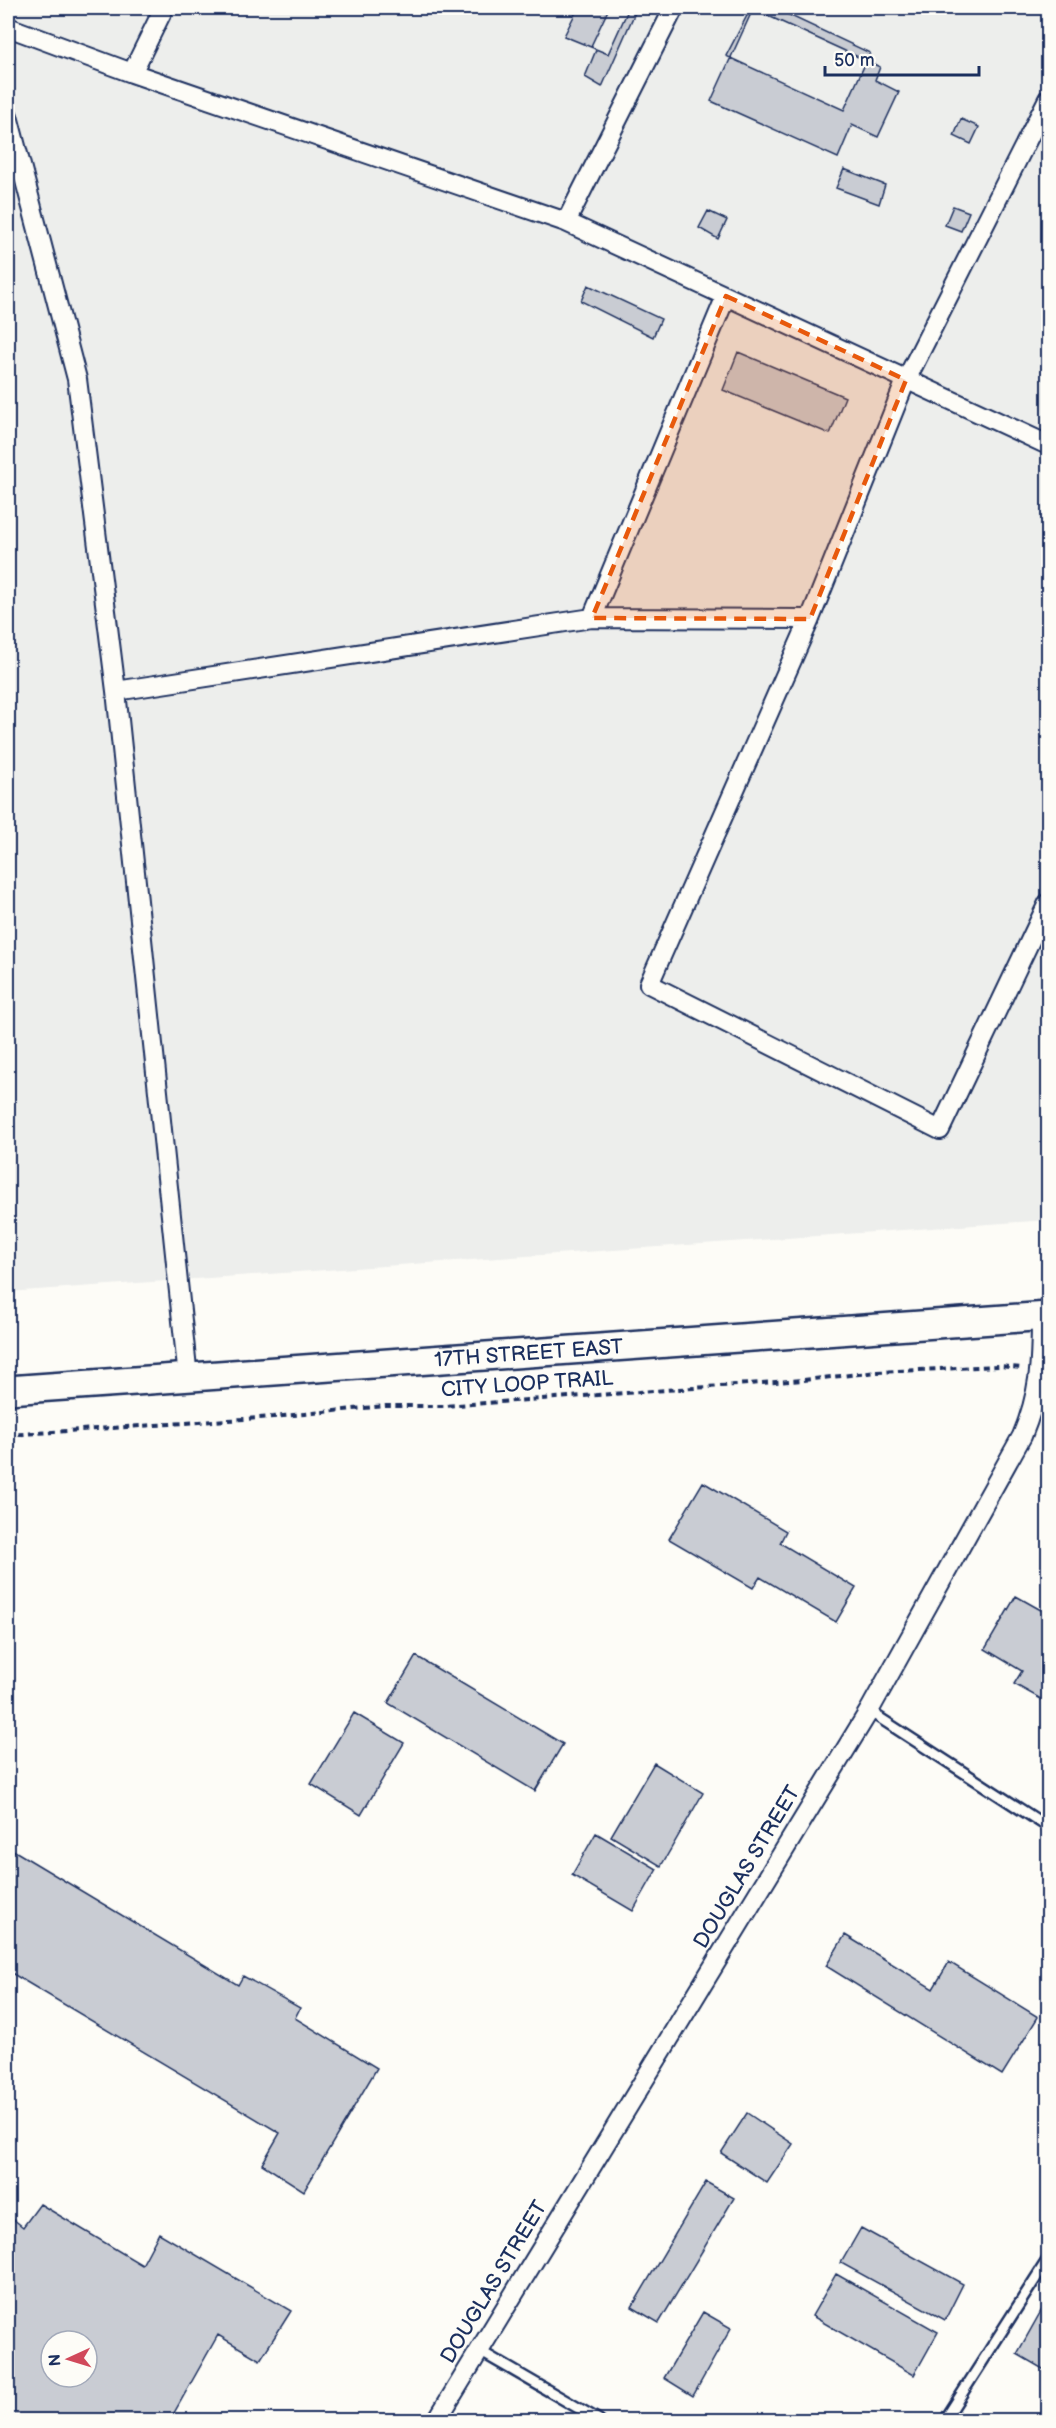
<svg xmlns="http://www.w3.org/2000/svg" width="1056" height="2428" font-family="'Balsamiq Sans',sans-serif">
<rect width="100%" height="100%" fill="#fdfcf7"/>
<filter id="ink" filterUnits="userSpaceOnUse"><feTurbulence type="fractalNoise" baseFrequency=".0167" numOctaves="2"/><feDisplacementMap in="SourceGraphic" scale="12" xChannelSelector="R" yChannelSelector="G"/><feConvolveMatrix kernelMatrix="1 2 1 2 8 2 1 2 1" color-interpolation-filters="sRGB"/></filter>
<g filter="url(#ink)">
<path fill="#edeeec" d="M 8,8 L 1048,8 L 1048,1220 L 8,1292 Z"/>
<path fill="#c9ccd3" stroke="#1b2f5e" stroke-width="1.5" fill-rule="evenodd" d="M 578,8 L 629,8 L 608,54 L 564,36 Z
M 609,8 L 637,8 L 602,87 L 585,77 L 596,50 L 591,46 Z
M 751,8 L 774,8 L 870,53 L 844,110 L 726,56 Z
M 753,9 L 880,67 L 875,80 L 899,92 L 878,137 L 852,125 L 838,158 L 711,101 Z
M 961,119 L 979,127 L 971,144 L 954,136 Z
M 844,169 L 885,185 L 879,204 L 836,188 Z
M 953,206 L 969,212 L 961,231 L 945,225 Z
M 708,211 L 727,220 L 718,239 L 699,228 Z
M 588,285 L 661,319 L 653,337 L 581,301 Z
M 738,352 L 845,397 L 830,434 L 723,390 Z
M 703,1482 L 786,1531 L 780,1543 L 856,1588 L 836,1622 L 760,1577 L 753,1588 L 669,1539 Z
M 1016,1596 L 1048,1614 L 1048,1703 L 1014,1684 L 1022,1671 L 985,1649 Z
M 416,1656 L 563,1744 L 535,1791 L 388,1703 Z
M 354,1713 L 404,1743 L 361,1815 L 311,1784 Z
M 654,1763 L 703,1793 L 661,1866 L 611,1836 Z
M 596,1833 L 657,1869 L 633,1911 L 572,1875 Z
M 8,1847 L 238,1985 L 243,1976 L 300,2008 L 295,2018 L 377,2068 L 304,2191 L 262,2164 L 280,2133 L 8,1971 Z
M 845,1935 L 933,1989 L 949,1962 L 1038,2017 L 1002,2075 L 826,1966 Z
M 747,2113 L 793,2144 L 767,2183 L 721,2153 Z
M 706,2182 L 734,2198 L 659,2323 L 632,2307 Z
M 40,2204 L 142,2265 L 159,2233 L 291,2311 L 260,2360 L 218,2335 L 170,2420 L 8,2420 L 8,2255 L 14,2246 L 8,2241 L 8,2215 L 23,2227 ZM 51,2341 L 87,2341 L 87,2377 L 51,2377 Z
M 861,2228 L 963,2284 L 945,2320 L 841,2263 Z
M 836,2274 L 938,2332 L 914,2375 L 812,2316 Z
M 1045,2304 L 1048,2306 L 1048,2372 L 1017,2354 Z
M 703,2312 L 731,2328 L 693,2396 L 664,2378 Z"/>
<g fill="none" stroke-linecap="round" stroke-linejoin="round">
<defs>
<path id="service" d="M 869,1711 L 1048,1827
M 478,2350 L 599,2420
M 945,2420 L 1048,2259"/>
<path id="minor" d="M 8,27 L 132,73 L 566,222 L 1048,445
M 132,73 L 164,8
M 1048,99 L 906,380 L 810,619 L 649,984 L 940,1130 L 1048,903
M 8,116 L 77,379 L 116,691 L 188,1378
M 566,222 L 674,8
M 592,618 L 726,296
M 116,691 L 592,618 L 810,619
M 437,2420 L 869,1711 L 1022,1436 C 1040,1393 1041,1363 1041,1317"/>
<g id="secondary">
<path id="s1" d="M 8,1390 L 1048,1316"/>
</g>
</defs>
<use href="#service" stroke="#1b2f5e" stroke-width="14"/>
<use href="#minor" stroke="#1b2f5e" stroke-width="22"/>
<use href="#secondary" stroke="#1b2f5e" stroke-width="32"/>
<path stroke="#1b2f5e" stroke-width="4" stroke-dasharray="6 4.5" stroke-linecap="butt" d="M 8,1435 L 273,1417 L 385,1406 L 445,1406 L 804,1380 L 877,1372 L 999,1366 L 1021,1368"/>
<use href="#service" stroke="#fdfcf7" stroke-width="9"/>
<use href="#minor" stroke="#fdfcf7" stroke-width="18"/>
<use href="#secondary" stroke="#fdfcf7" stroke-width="27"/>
</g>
</g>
<path fill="#e8590c" fill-opacity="0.2" stroke="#e8590c" stroke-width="4.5" stroke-dasharray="12 8" stroke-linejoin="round" d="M 726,296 L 906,380 L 810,619 L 592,618 Z"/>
<g text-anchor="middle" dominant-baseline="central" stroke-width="4.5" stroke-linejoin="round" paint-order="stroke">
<g font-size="21" fill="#1b2f5e" stroke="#fdfcf7">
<text stroke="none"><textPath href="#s1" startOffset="522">17TH STREET EAST</textPath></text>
<text transform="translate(527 1384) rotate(-4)">CITY LOOP TRAIL</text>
<text transform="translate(747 1867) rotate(-59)">DOUGLAS STREET</text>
<text transform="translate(494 2282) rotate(-59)">DOUGLAS STREET</text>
</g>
</g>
<rect width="1056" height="2428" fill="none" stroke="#fdfcf7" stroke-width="30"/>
<rect x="15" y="15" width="1026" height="2398" fill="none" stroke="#1b2f5e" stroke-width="2" filter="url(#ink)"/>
<g transform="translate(69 2359) rotate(266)"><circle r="28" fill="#fdfcf7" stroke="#a3aaba" stroke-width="1.5"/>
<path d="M0-4.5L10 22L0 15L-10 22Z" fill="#d1495b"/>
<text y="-9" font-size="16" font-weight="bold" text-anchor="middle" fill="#1b2f5e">N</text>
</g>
<path d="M825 66v9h154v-9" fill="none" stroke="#1b2f5e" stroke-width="3"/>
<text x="834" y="66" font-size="18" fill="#1b2f5e" stroke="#fdfcf7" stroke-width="4.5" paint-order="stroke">50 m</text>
</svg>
